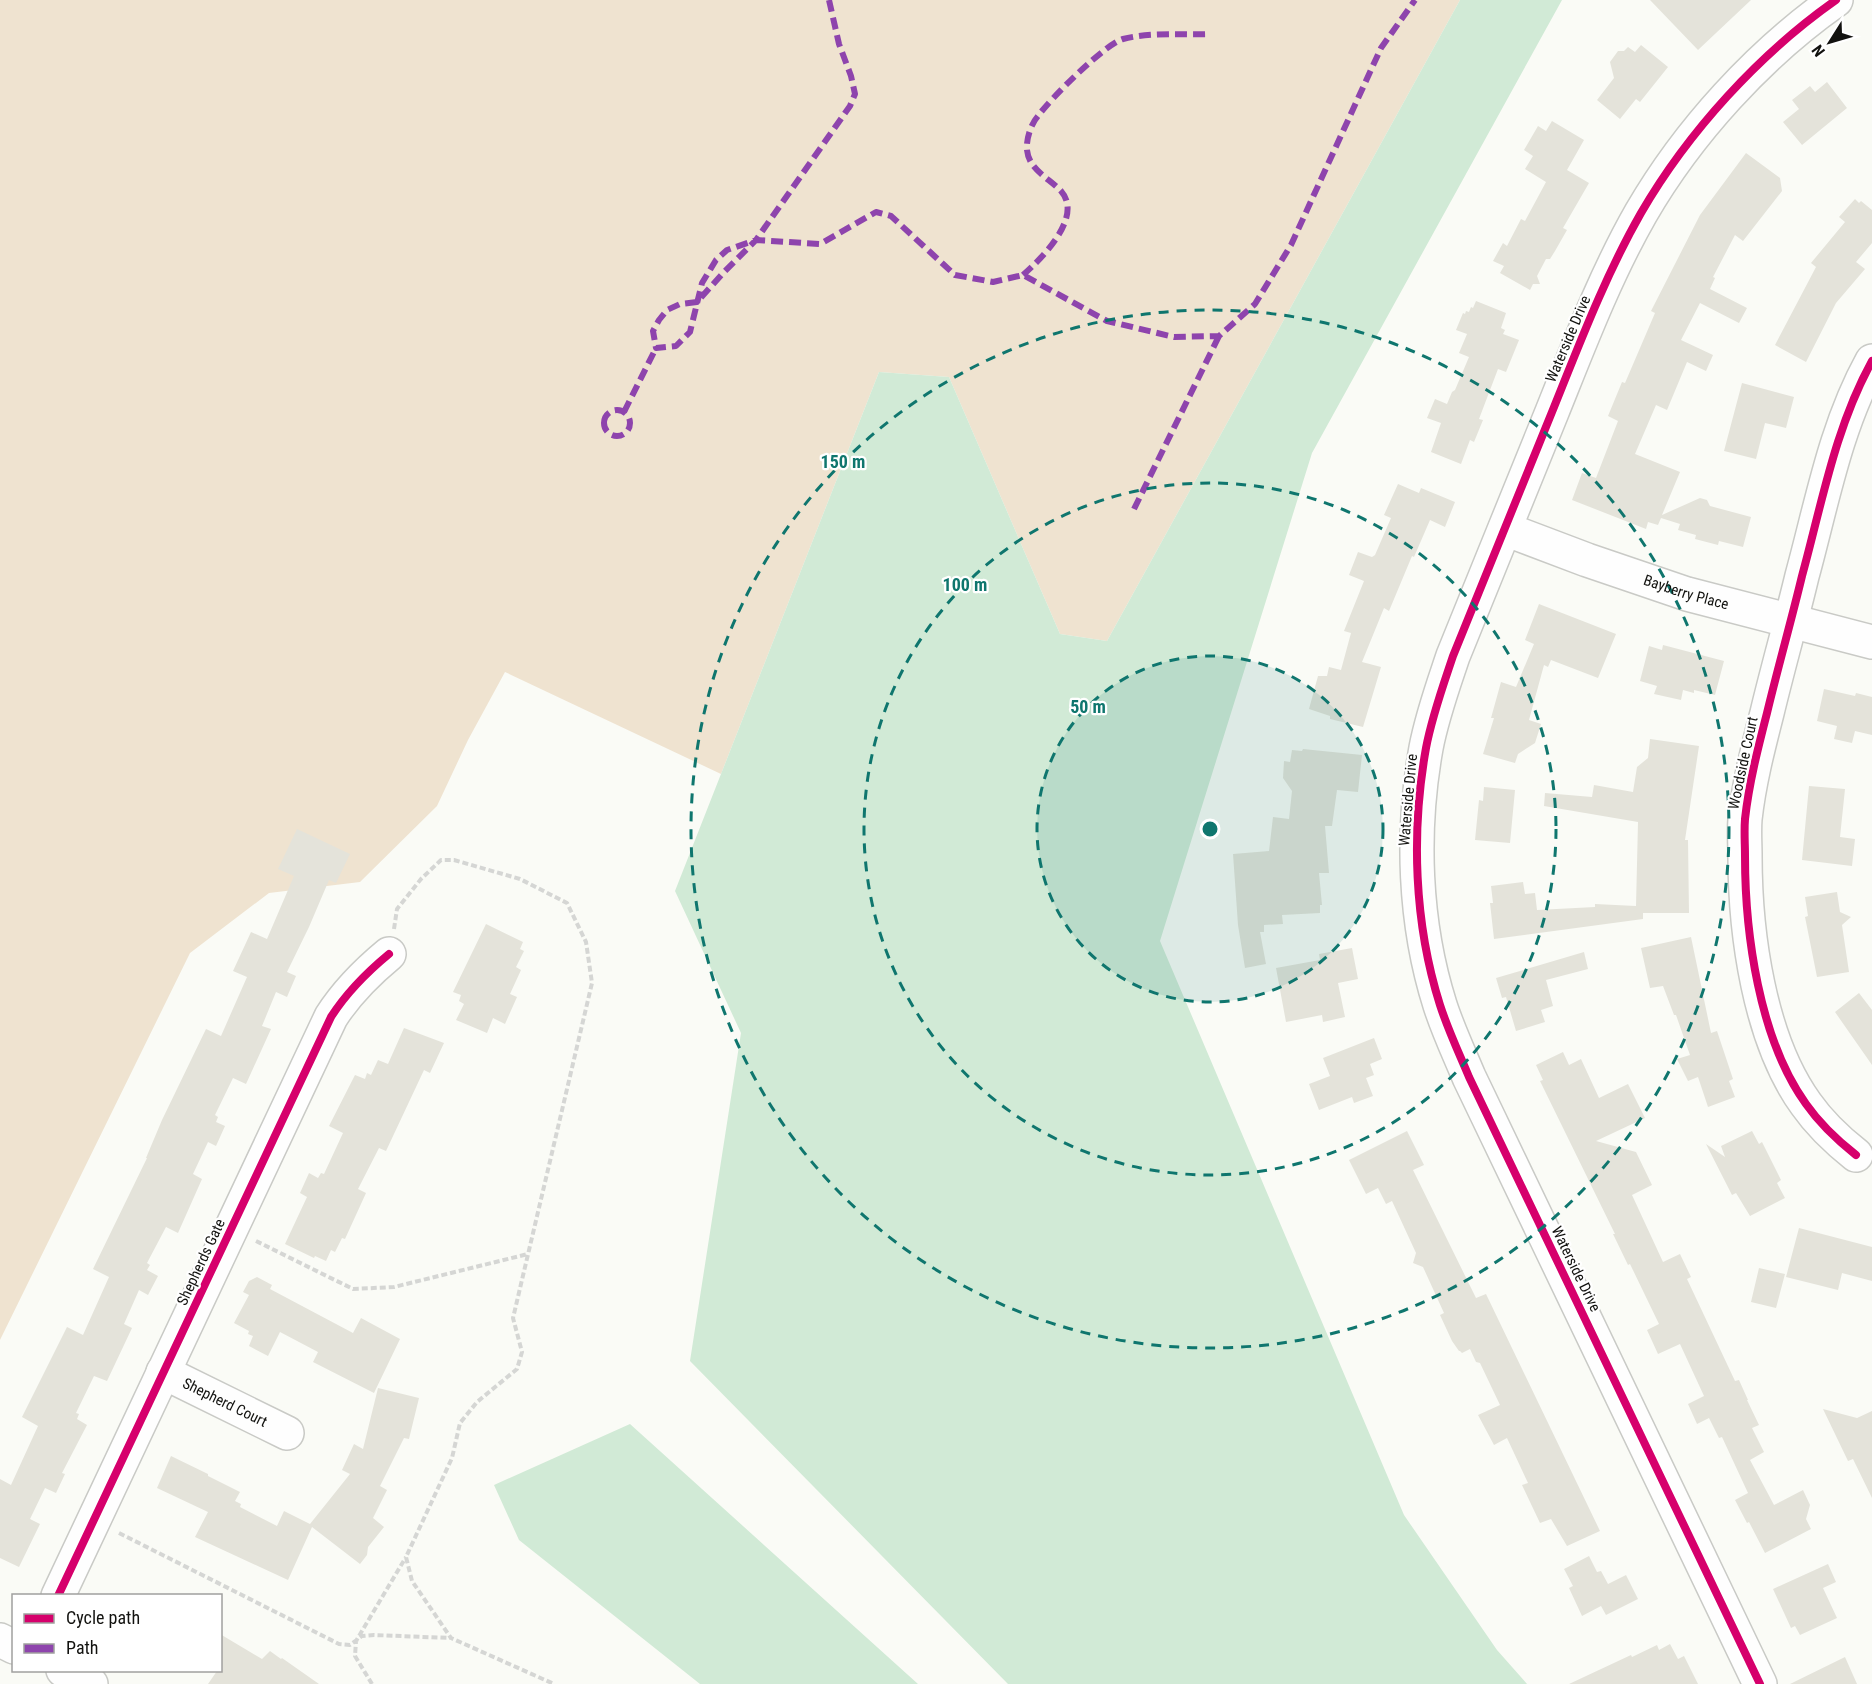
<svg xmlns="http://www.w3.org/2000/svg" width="1872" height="1684" font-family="'Roboto Condensed',sans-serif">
<rect width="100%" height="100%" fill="#fafbf6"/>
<path fill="#efe3d0" d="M 0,0 L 1460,0 L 1107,641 L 1060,634 L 949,377 L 879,372 L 721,774 L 505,672 L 468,740 L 437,806 L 360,882 L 269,893 L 190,953 L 0,1340 Z"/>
<path fill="#d1ead6" d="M 1460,0 L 1562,0 L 1312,453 L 1160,941 L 1404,1515 L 1497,1650 L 1527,1684 L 1008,1684 L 690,1361 L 741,1033 L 675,891 L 879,372 L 949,377 L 1060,634 L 1107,641 Z
M 630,1424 L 918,1684 L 700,1684 L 519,1540 L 494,1485 Z"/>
<path fill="#e4e3da" d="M 1650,0 L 1751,0 L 1698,50 Z
M 1641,45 L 1668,67 L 1640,102 L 1636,99 L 1620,119 L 1597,100 L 1614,78 L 1610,62 L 1618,51 L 1624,51 L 1628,47 L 1635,52 Z
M 1827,82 L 1847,108 L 1802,145 L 1783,122 L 1799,109 L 1792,100 L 1810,86 L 1815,92 Z
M 1552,121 L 1584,140 L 1567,170 L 1589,183 L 1563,228 L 1567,230 L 1555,251 L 1550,259 L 1546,259 L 1537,276 L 1540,284 L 1533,284 L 1530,290 L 1500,273 L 1504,266 L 1493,261 L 1503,243 L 1507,246 L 1521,219 L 1525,221 L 1546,182 L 1525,169 L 1533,156 L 1524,150 L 1538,126 L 1546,131 Z
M 1746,153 L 1780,178 L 1782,191 L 1743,241 L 1735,235 L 1713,277 L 1715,278 L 1710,289 L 1747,308 L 1739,323 L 1700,303 L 1681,340 L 1713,355 L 1706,371 L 1687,362 L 1667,410 L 1656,405 L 1635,454 L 1680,472 L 1662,515 L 1700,498 L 1707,500 L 1710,506 L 1751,517 L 1743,547 L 1719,541 L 1718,545 L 1695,539 L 1696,535 L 1678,530 L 1680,524 L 1661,518 L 1658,525 L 1648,522 L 1646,529 L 1572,500 L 1582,473 L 1596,478 L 1618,421 L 1608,416 L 1622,382 L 1625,383 L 1655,313 L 1651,311 L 1700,215 Z
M 1855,199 L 1859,203 L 1861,201 L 1872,210 L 1872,243 L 1856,262 L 1865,269 L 1836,303 L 1806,362 L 1775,345 L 1816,267 L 1811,263 L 1845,222 L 1839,217 Z
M 1476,301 L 1506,313 L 1501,328 L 1505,330 L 1503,334 L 1519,340 L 1506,372 L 1498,369 L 1479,419 L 1483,420 L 1474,442 L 1470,440 L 1461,464 L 1431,452 L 1441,423 L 1427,418 L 1435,399 L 1447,404 L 1452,392 L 1455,390 L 1469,357 L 1459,353 L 1467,334 L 1456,330 L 1463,313 L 1465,314 L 1466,311 L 1469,312 L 1471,307 L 1473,308 Z
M 1742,383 L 1794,397 L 1786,428 L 1765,423 L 1756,459 L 1724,451 Z
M 1398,484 L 1419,493 L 1421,488 L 1455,502 L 1445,527 L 1430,520 L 1414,557 L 1412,556 L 1389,611 L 1384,608 L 1362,662 L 1381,667 L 1363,727 L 1330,719 L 1330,716 L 1309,709 L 1318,676 L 1327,676 L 1329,667 L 1341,670 L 1351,633 L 1344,631 L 1364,581 L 1349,575 L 1358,552 L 1372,557 L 1375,555 L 1391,518 L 1384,515 Z
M 1539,604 L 1616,634 L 1598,678 L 1551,660 L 1548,667 L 1544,665 L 1529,720 L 1541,724 L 1535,743 L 1518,754 L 1515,763 L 1483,754 L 1494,718 L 1491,718 L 1501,682 L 1516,687 L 1534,644 L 1525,640 Z
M 1663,645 L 1724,661 L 1715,695 L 1694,690 L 1694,693 L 1683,690 L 1681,700 L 1654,694 L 1657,686 L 1640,681 L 1649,646 L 1662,650 Z
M 1824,689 L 1855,696 L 1856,693 L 1872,697 L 1872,735 L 1855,731 L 1852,743 L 1834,739 L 1837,726 L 1817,721 Z
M 1650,739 L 1699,746 L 1685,840 L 1688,840 L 1689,913 L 1643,913 L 1643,919 L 1494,939 L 1490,903 L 1493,903 L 1491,886 L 1523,882 L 1525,894 L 1535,893 L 1537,910 L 1595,907 L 1595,904 L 1636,906 L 1638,822 L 1544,806 L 1545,793 L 1592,797 L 1594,785 L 1633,792 L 1637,767 L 1648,758 Z
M 1303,749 L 1362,755 L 1358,792 L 1337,790 L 1332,826 L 1325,826 L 1329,873 L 1319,873 L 1322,905 L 1320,905 L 1320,913 L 1282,915 L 1283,924 L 1264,925 L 1264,932 L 1260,932 L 1266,964 L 1245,968 L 1238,925 L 1233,854 L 1269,851 L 1273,817 L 1289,819 L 1292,791 L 1283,778 L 1284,761 L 1290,762 L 1292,750 L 1302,751 Z
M 1809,786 L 1845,789 L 1840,837 L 1855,839 L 1852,866 L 1802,860 Z
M 1484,787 L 1515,790 L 1510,843 L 1475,840 L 1479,800 L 1483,801 Z
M 297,829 L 350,854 L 336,883 L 329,880 L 309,927 L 287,972 L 296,976 L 287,997 L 276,992 L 262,1026 L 271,1029 L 246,1084 L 233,1078 L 215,1115 L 218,1117 L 216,1122 L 225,1126 L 216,1146 L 208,1142 L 193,1174 L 202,1179 L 178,1233 L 166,1227 L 147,1263 L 150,1265 L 147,1270 L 158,1276 L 148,1295 L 139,1290 L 124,1324 L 132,1328 L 107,1381 L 94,1376 L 76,1413 L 79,1414 L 77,1419 L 87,1425 L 62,1473 L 65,1474 L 56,1493 L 45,1488 L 30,1519 L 40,1524 L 19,1567 L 0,1558 L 0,1479 L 11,1485 L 38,1426 L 22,1417 L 67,1327 L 83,1335 L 109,1277 L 93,1269 L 147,1158 L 146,1158 L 162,1120 L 206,1029 L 221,1036 L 247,977 L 233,971 L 251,932 L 267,939 L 294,876 L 278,869 Z
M 1837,892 L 1840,912 L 1851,917 L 1842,925 L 1849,972 L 1817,977 L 1805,917 L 1808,916 L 1805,897 Z
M 486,924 L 523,942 L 520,949 L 524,951 L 516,967 L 521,970 L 510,994 L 517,997 L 505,1024 L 493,1018 L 487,1033 L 456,1020 L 464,1004 L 459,1001 L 461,995 L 453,992 Z
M 1691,937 L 1711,1033 L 1717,1031 L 1733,1079 L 1729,1081 L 1735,1097 L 1708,1107 L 1698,1077 L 1688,1081 L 1677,1059 L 1690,1055 L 1676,1015 L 1674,1015 L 1663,986 L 1650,988 L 1641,948 Z
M 1352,948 L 1358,979 L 1338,983 L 1345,1017 L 1323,1022 L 1322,1015 L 1286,1022 L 1276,968 L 1320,960 L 1319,954 Z
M 1584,952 L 1588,969 L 1546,980 L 1553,1006 L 1541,1010 L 1545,1022 L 1516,1031 L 1506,997 L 1502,998 L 1496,978 Z
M 1859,993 L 1872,1010 L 1872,1065 L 1835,1012 Z
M 404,1028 L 444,1043 L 430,1073 L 424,1070 L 386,1151 L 379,1148 L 358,1189 L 366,1193 L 345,1239 L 342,1238 L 335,1252 L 331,1250 L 326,1261 L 315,1256 L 314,1258 L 285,1244 L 307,1197 L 300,1193 L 309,1173 L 318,1178 L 321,1173 L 324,1174 L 343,1133 L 329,1126 L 355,1075 L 365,1079 L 367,1073 L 371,1075 L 378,1060 L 388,1064 Z
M 1374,1038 L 1382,1059 L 1370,1064 L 1374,1075 L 1366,1078 L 1373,1096 L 1354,1103 L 1352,1097 L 1319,1110 L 1309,1084 L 1330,1076 L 1323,1058 Z
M 1563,1052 L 1569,1065 L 1581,1059 L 1599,1098 L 1628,1084 L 1645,1118 L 1596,1141 L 1636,1152 L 1652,1185 L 1632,1195 L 1663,1262 L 1680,1254 L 1691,1277 L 1687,1279 L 1735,1381 L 1739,1380 L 1748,1400 L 1747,1400 L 1759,1425 L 1752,1428 L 1764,1452 L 1750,1460 L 1774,1505 L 1803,1490 L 1810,1505 L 1806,1519 L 1811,1529 L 1765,1553 L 1749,1522 L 1747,1523 L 1735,1500 L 1748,1493 L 1722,1437 L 1719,1438 L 1709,1418 L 1697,1424 L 1688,1404 L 1704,1396 L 1680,1344 L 1658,1354 L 1647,1330 L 1659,1324 L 1630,1264 L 1628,1265 L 1613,1234 L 1615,1234 L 1540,1081 L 1543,1080 L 1536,1065 Z
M 1407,1131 L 1424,1165 L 1413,1170 L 1476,1298 L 1486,1294 L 1600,1531 L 1567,1546 L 1551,1519 L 1540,1523 L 1522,1485 L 1528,1483 L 1507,1438 L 1494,1445 L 1478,1415 L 1500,1405 L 1480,1363 L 1476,1362 L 1470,1349 L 1462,1353 L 1460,1351 L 1459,1351 L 1452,1341 L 1440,1315 L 1444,1313 L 1423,1267 L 1413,1263 L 1416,1253 L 1392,1201 L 1386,1204 L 1378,1188 L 1366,1194 L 1349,1160 Z
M 1752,1131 L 1759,1144 L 1762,1142 L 1781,1180 L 1777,1183 L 1785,1198 L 1750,1216 L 1736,1193 L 1732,1195 L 1706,1144 L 1725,1157 L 1721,1146 Z
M 1799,1228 L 1872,1247 L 1872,1281 L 1842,1273 L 1838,1290 L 1786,1277 Z
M 1759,1268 L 1785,1274 L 1776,1308 L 1751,1302 Z
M 257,1277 L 272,1285 L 270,1289 L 353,1333 L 361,1318 L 400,1339 L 374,1393 L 313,1362 L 318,1352 L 280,1332 L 268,1356 L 249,1346 L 253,1336 L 248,1334 L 249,1331 L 234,1323 L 249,1295 L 243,1292 L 249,1281 Z
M 378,1388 L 419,1398 L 409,1439 L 404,1438 L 380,1486 L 387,1490 L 373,1518 L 384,1527 L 368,1547 L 367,1555 L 360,1564 L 312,1527 L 288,1580 L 195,1537 L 208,1512 L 157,1488 L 171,1456 L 208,1474 L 208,1476 L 240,1492 L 235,1501 L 241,1504 L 240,1507 L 277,1526 L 284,1511 L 310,1524 L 350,1474 L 342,1470 L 354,1444 L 363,1449 Z
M 1823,1409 L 1857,1418 L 1872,1411 L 1872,1498 L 1853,1459 L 1848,1461 Z
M 1589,1556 L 1597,1572 L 1601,1571 L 1608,1584 L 1626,1575 L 1638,1599 L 1606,1615 L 1601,1606 L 1582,1616 L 1569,1588 L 1573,1586 L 1564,1569 Z
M 1828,1564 L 1836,1582 L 1823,1588 L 1837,1618 L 1800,1635 L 1795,1626 L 1791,1628 L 1773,1589 Z
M 220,1634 L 262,1659 L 270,1651 L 281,1659 L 282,1658 L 319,1684 L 208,1684 L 217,1671 L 220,1671 Z
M 1670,1644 L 1678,1659 L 1684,1656 L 1698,1684 L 1569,1684 L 1631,1655 L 1632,1657 L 1657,1645 L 1659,1650 Z
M 1845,1657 L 1857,1684 L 1790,1684 Z"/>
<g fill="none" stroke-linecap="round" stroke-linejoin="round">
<defs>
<g id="minor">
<path id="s1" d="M 1505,529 L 1587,560 L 1687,594 L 1872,642"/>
<path d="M 1856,1155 C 1837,1140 1820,1124 1806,1104 C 1759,1039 1745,933 1745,856 C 1745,844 1744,831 1745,819 C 1749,783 1758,748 1767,713 C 1778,667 1791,622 1802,576 C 1822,503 1835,428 1872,361"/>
<path id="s2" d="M 163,1372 L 287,1433"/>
<path d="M 58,1596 L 331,1017 C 347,992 366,973 389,954"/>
<path d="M 0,1640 L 14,1647"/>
<path d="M 63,1670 L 91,1684"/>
<path d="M 1760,1684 L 1469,1077 C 1459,1053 1448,1030 1440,1005 C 1414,923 1411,832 1426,748 C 1432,716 1443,686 1453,656 C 1486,575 1519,493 1552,412 C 1579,345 1605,276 1641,213 C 1688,132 1759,54 1836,0"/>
</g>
</defs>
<use href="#minor" stroke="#c9cac6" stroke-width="36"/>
<path stroke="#d5d6d4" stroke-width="4" stroke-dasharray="6 3" stroke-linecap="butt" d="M 394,929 L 397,909 L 421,879 L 441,860 L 454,860 L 520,879 L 567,903 L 586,942 L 592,983 L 513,1318 L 522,1352 L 517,1369 L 477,1402 L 460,1423 L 452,1458 L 406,1557 L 412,1581 L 451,1638 L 554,1684
M 256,1241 L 353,1289 L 394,1287 L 528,1254
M 119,1533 L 339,1644 L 350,1645 L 362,1636 L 374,1635 L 450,1638
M 372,1684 L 355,1656 L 356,1641 L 406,1557"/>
<use href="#minor" stroke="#fefefe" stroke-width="33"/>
<path stroke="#8e44ad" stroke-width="6" stroke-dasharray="12 6" stroke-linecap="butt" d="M 829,0 L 839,44 L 851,76 L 855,94 L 850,106 L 756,240 L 724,272 L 697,302 L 680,304 L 667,310 L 659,320 L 653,331 L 656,348 L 676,346 L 690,332 L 702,283 L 716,260 L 727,250 L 756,240 L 820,244 L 876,212 L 891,216 L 955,275 L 993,282 L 1023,275 L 1107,321 L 1174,337 L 1219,336 L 1255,304 L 1291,245 L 1381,48 L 1415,0
M 1023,275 C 1041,259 1084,217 1061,191 C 1049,178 1029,170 1027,150 C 1026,139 1031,124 1038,116 C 1050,99 1105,44 1123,39 C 1150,32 1182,35 1210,34
M604 423a13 13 0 1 1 26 0a13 13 0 1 1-26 0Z
M 624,412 L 656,348
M 1134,509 L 1219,336"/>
<defs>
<path id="cycleway" d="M 1856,1155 C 1837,1140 1820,1124 1806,1104 C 1759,1039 1745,933 1745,856 C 1745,844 1744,831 1745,819 C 1749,783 1758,748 1767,713 C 1778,667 1791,622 1802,576 C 1822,503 1835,428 1872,361
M 58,1596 L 331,1017 C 347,992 366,973 389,954
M 1760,1684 L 1469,1077 C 1459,1053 1448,1030 1440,1005 C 1414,923 1411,832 1426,748 C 1432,716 1443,686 1453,656 C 1486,575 1519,493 1552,412 C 1579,345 1605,276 1641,213 C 1688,132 1759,54 1836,0"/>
</defs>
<use href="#cycleway" stroke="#fff" stroke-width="11"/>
<use href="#cycleway" stroke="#d6006c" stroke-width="8"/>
</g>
<circle cx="1210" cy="829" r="173" fill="#0f766e" fill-opacity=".12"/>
<g fill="none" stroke="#0f766e" stroke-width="3" stroke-dasharray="10 8">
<circle cx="1210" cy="829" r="173"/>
<circle cx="1210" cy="829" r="346"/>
<circle cx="1210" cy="829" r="519"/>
</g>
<g text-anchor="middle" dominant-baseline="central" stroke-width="4.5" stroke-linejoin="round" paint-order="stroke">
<g font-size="15" fill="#12120f" stroke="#fff">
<text transform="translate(1568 339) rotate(-67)">Waterside Drive</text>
<text stroke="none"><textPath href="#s1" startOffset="192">Bayberry Place</textPath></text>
<text transform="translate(1743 763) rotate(-78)">Woodside Court</text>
<text transform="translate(1408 800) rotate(-85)">Waterside Drive</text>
<text transform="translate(201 1262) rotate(-65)">Shepherds Gate</text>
<text transform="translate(1576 1269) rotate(64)">Waterside Drive</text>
<text stroke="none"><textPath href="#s2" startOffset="69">Shepherd Court</textPath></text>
</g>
</g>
<circle cx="1210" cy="829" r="9" fill="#0f766e" stroke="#fff" stroke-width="3"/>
<g font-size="18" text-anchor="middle" font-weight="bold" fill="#0f766e" stroke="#fff" stroke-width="4.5" stroke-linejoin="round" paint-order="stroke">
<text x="843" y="468">150 m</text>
<text x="965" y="591">100 m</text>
<text x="1088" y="713">50 m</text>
</g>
<rect x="12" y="1594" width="210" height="78" fill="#ffffff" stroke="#a0a09f" stroke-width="1.5"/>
<rect x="24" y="1614" width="30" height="9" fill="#d6006c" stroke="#a0a09f" stroke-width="1.5"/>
<text x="66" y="1624" font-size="18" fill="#12120f">Cycle path</text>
<rect x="24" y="1644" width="30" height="9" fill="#8e44ad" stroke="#a0a09f" stroke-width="1.5"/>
<text x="66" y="1654" font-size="18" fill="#12120f">Path</text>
<g transform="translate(1830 42) rotate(233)" stroke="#ffffff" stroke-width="4.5" paint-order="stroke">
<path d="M0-4.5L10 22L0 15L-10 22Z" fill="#12120f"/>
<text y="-9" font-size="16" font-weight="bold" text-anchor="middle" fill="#12120f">N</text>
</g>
</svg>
